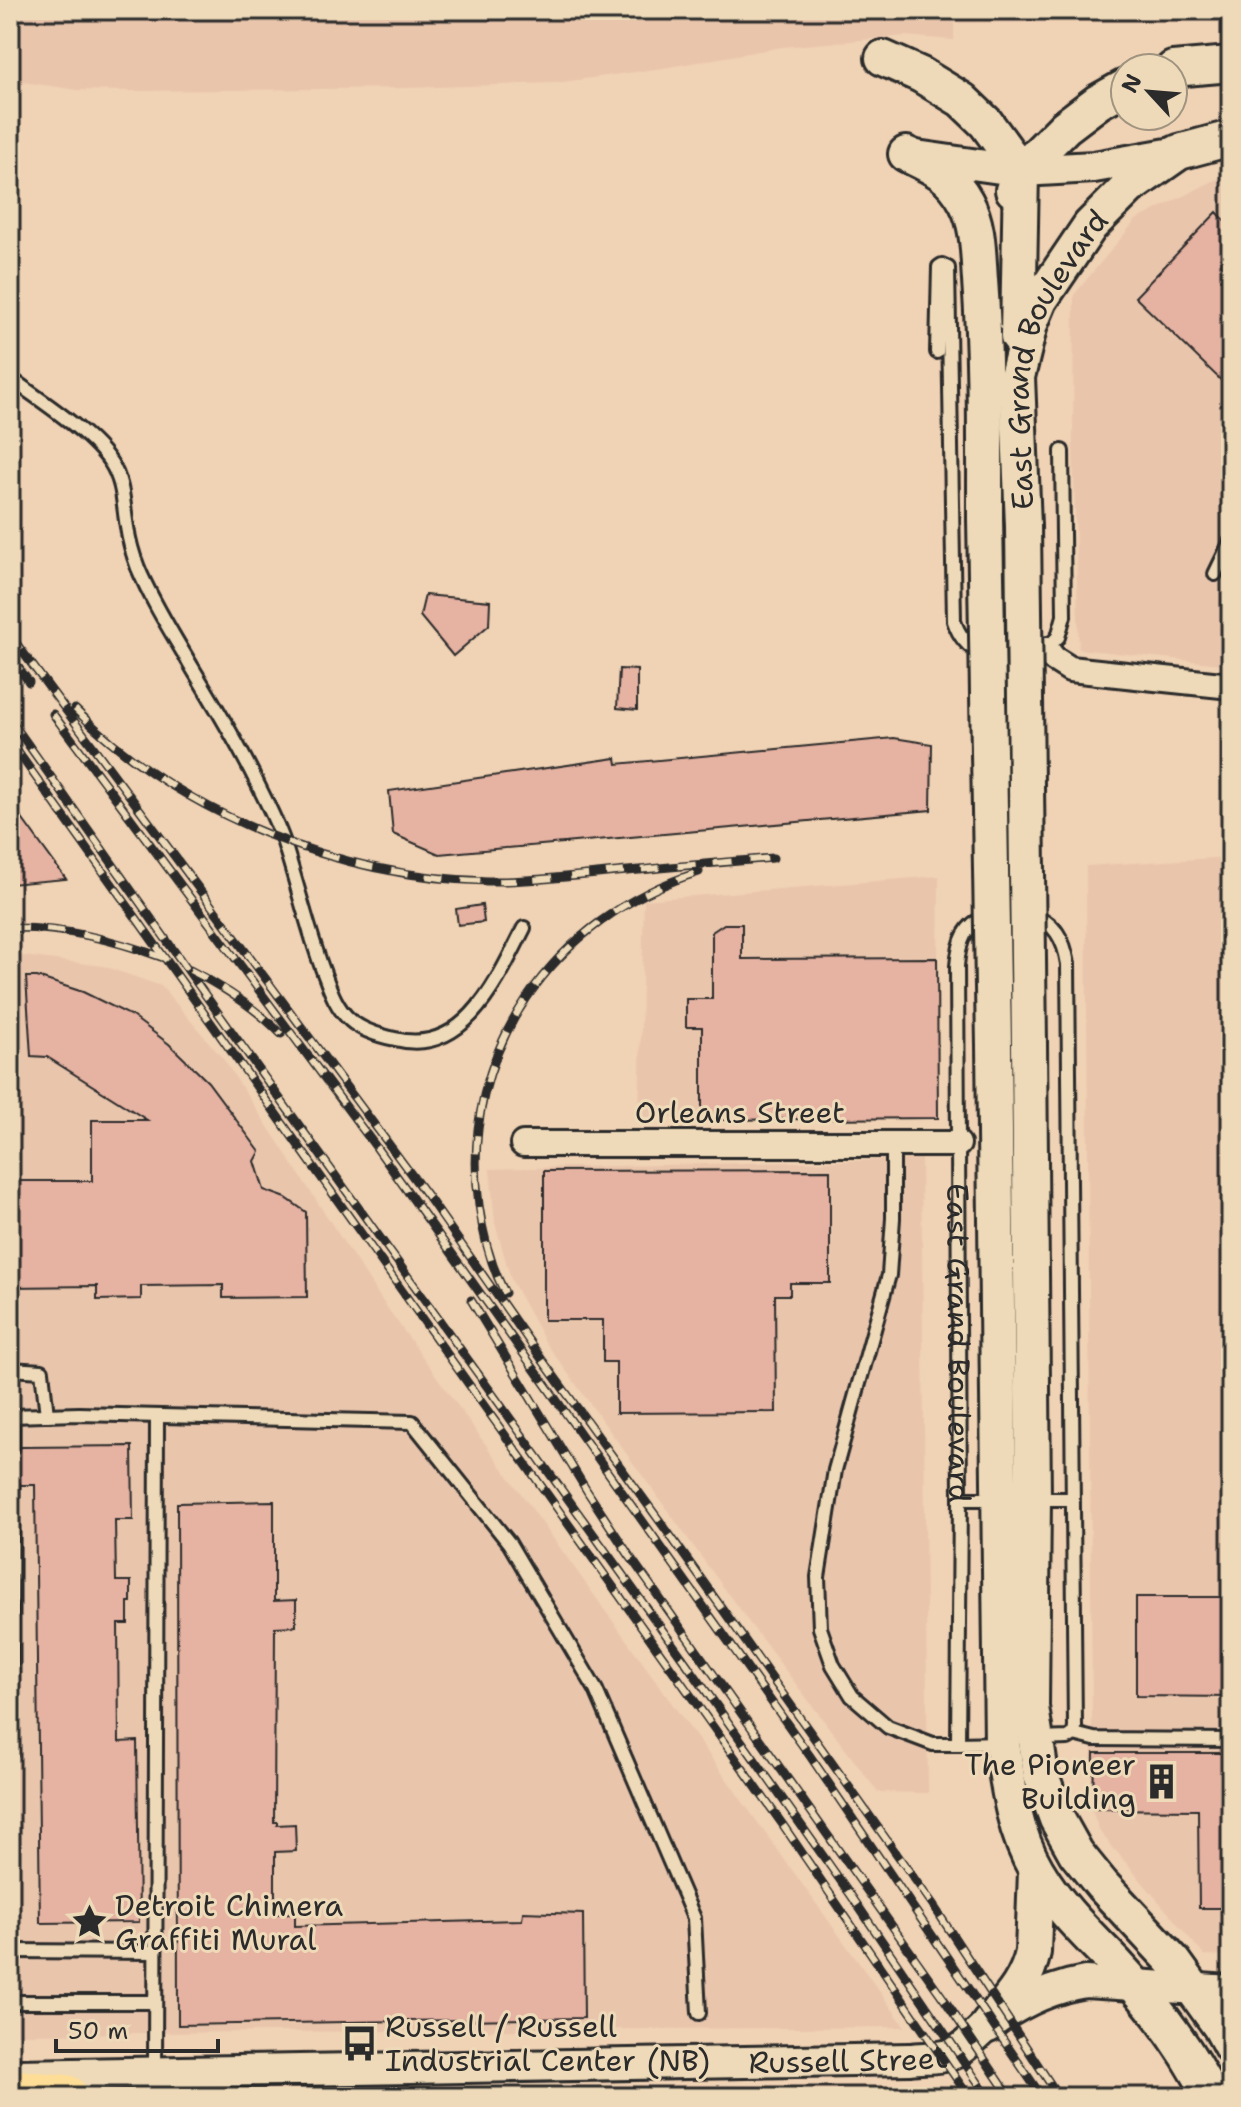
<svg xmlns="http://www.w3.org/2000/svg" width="1241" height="2107" font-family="'Shantell Sans',sans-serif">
<rect width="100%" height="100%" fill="#f0d2b4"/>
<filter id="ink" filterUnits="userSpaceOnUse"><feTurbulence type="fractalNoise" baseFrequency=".0125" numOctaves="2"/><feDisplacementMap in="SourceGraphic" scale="16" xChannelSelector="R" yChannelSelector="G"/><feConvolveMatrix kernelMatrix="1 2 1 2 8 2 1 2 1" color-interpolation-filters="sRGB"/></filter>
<g filter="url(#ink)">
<path fill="#e9c5ac" d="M 10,10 L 1231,10 L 1231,21 L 954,23 L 954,40 L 905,36 L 782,47 L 663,68 L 555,83 L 403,88 L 131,91 L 78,90 L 10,80 Z
M 1231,172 L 1231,665 L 1079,649 L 1073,445 L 1074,295 L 1136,220 Z
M 1231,857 L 1231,1956 L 1204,1955 L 1100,1832 L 1091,1808 L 1092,1715 L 1086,866 Z
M 939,876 L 936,1119 L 639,1117 L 644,900 Z
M 10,956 L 23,956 L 103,966 L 161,986 L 224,1060 L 383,1302 L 905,2027 L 10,2034 Z
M 921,1159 L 928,1793 L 878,1792 L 745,1617 L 546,1343 L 511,1279 L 495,1223 L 490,1169 Z"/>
<path fill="#e6b2a2" stroke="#2b2b2b" stroke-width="2" d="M 1217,212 L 1231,227 L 1231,390 L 1135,297 Z
M 425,595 L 490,601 L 489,625 L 453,656 L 420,616 Z
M 619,669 L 637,670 L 637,710 L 617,708 Z
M 894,738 L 932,744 L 931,810 L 439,854 L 393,834 L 389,791 L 616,758 L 617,764 Z
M 10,802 L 66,879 L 10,884 Z
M 482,905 L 484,922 L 458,925 L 456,909 Z
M 724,924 L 742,924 L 742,959 L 937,958 L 938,1118 L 702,1120 L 702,1027 L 686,1027 L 686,999 L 712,999 L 712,932 Z
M 26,977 L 37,977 L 83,992 L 132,1016 L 169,1044 L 208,1082 L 260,1152 L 255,1161 L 264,1190 L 286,1198 L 306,1212 L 307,1297 L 223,1298 L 223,1285 L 141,1286 L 141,1299 L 97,1300 L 97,1286 L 10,1287 L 10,1181 L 92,1181 L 92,1120 L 147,1120 L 47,1057 L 31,1056 Z
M 830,1170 L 830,1283 L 790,1283 L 790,1295 L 775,1295 L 776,1412 L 616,1413 L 616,1362 L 603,1362 L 603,1320 L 544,1320 L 544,1171 Z
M 132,1446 L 133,1520 L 115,1520 L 116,1581 L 131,1581 L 131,1602 L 128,1602 L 128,1624 L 118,1624 L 119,1742 L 137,1741 L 139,1922 L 40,1923 L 35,1485 L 21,1485 L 17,1479 L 10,1477 L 10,1456 L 17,1454 L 21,1447 Z
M 274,1501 L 274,1601 L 296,1600 L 296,1626 L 275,1627 L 274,1822 L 277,1822 L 277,1825 L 295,1824 L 296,1851 L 275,1852 L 275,1914 L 295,1913 L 295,1926 L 522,1920 L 523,1912 L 583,1914 L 584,2018 L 178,2025 L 177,1503 Z
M 1136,1597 L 1231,1597 L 1231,1697 L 1136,1696 Z
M 1094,1753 L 1231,1753 L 1231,1908 L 1199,1908 L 1198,1810 L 1093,1809 Z"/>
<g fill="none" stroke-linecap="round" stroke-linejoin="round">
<defs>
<g id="service">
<path d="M 937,352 L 939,267 L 942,265 L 948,268 L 954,621 C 965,654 989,659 1021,658"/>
<path d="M 10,378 C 40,400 92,433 111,463 C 124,483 123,505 127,527 C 129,541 133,555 138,568 C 153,604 174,636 193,669 C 217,709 241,749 261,791 C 269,807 277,823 283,840 C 297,883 307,926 322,968 C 329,986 335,1007 350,1020 C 361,1030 381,1036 395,1039 C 465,1057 498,979 524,928"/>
<path d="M 1215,574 L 1231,541"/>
<path d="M 1043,652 L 1058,637 L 1064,616 L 1062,451"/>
<path d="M 1030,915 C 1055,921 1064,940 1068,964 L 1075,1727 L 1074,1734 L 1068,1738 L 1039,1739"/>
<path id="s1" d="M 988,916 C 964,924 959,942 957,966 L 960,1499 L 958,1744 L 1001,1743"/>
<path d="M 893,1144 L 893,1218 L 889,1275 L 835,1470 L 818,1577 L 820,1628 L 833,1665 L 852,1696 L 888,1727 L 933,1744 L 958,1744"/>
<path d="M 10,1369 L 42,1371 L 47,1415"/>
<path d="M 10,1416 L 79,1414 L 412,1422 L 509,1543 L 596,1690 L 694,1918 L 699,2013"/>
<path d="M 12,1416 L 12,1447"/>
<path d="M 960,1499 L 996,1499"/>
<path d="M 1035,1499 L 1072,1499"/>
<path d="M 1074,1734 L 1094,1739 L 1231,1740"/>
<path d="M 10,1754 L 12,1486"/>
<path d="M 10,1951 L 155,1952"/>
<path d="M 10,2002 L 155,2002"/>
<path d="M 155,2072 L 157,1416"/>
</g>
<path id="minor" d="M 1047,650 L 1054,659 L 1070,669 L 1231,686
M 523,1144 L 958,1144"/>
<g id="tertiary">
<path d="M 916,156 L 1021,171 L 1094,167 L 1179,152"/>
<path id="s2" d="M 18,2075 L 910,2059 C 924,2057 942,2059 954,2053 C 967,2047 977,2033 988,2025 C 1017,2004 1050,1988 1085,1982 L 1231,1991"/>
</g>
<g id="secondary">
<path d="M 883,58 L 921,75 L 962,100 L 986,123 L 1021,171 L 1018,336"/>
<path d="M 1173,69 L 1231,64"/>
<path d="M 906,154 C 933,167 951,174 966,202 C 979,226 978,254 980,280 C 986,359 985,439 985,518"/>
<path d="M 1013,190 L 1021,171 L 1065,127 L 1098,102 L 1125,87"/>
<path id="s3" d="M 1023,526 L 1017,377 L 1030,324 L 1040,300 L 1090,226 L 1129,187 L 1179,152 L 1231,138"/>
<path d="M 994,1045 L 1002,1743 C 1008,1786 1014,1833 1037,1871 C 1057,1906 1088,1935 1116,1964 C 1153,2004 1187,2047 1211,2097"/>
<path d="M 1029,1045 L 1033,1499 L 1031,1707 L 1041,1775 L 1057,1819 L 1076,1853 L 1102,1885 L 1174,1962 L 1220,2026 L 1231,2046"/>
<path d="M 988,2025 C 1007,2002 1027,1982 1033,1952 L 1036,1871"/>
</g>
<path id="motorway" d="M 10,2091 L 66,2097"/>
</defs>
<use href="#service" stroke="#2b2b2b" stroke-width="18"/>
<use href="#minor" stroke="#2b2b2b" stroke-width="30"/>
<use href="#tertiary" stroke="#2b2b2b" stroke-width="36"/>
<use href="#secondary" stroke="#2b2b2b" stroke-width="40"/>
<use href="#motorway" stroke="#2b2b2b" stroke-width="50"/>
<use href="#service" stroke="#eedab8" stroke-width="12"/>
<use href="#minor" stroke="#eedab8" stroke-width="24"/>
<use href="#tertiary" stroke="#eedab8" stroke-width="30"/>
<use href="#secondary" stroke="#eedab8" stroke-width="34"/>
<use href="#motorway" stroke="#fedd96" stroke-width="44"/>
<defs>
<path id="rail" d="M 10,635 L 431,1201 L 543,1361 L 667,1531 L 933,1905 L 1059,2097
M 10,656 L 29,682
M 75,709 C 180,814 340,878 488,881 C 524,882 561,877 597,874 C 656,868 715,863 773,858
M 53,714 L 376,1147 L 810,1756 L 1042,2097
M 10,719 L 206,996 L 684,1660 L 850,1894 L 988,2097
M 10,741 L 783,1825 L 969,2097
M 10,928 C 64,927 114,940 164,958
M 190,970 C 223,987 255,1007 281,1034
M 505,1293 C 491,1266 483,1236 479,1205 C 458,1052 554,917 699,872
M 471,1300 L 587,1491 L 629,1555 L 946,2002 L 1010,2097"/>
</defs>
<use href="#rail" stroke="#2b2b2b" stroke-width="9"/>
<use href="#rail" stroke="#eedab8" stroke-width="6" stroke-dasharray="18" stroke-linecap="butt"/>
<defs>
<path id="secondary-bridge" d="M 985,518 L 994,1045
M 1023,526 L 1029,1045"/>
</defs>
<use href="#secondary-bridge" stroke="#2b2b2b" stroke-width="40" stroke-linecap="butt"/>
<use href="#secondary-bridge" stroke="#eedab8" stroke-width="34"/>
</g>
</g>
<defs>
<symbol id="building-bare" viewBox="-9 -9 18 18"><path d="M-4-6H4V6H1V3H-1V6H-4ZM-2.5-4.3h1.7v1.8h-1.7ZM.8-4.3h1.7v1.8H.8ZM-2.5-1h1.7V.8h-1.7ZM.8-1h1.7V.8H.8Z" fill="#2b2b2b" stroke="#eedab8" stroke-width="2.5" paint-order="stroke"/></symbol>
<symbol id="sight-bare" viewBox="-9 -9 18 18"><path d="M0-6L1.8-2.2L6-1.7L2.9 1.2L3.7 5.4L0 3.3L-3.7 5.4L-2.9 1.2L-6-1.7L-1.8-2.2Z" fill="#2b2b2b" stroke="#eedab8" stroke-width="2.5" paint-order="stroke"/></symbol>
<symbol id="bus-bare" viewBox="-9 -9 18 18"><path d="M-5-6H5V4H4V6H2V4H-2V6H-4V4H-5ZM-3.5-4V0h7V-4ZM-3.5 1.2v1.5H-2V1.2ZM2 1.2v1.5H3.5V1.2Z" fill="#2b2b2b" stroke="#eedab8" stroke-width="2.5" paint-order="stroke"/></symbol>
</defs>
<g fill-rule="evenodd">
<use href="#building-bare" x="1136" y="1756" width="51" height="51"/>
<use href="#sight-bare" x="64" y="1896" width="51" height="51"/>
<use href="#bus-bare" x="334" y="2018" width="51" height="51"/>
</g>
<g text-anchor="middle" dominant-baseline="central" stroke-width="6" stroke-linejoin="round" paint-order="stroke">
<g font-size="30" fill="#2b2b2b" stroke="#eedab8">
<text stroke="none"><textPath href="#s3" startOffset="176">East Grand Boulevard</textPath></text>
<text x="740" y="1112">Orleans Street</text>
<text stroke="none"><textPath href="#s1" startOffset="440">East Grand Boulevard</textPath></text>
<text stroke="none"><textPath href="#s2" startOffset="830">Russell Street</textPath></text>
</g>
<g font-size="30" fill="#2b2b2b" stroke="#eedab8" text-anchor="start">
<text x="1136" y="1764" text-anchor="end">The Pioneer<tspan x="1136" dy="34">Building</tspan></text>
<text x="115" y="1905">Detroit Chimera<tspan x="115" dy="34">Graffiti Mural</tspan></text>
<text x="385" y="2026">Russell / Russell<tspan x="385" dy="34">Industrial Center (NB)</tspan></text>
</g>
</g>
<rect width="1241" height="2107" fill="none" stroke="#eedab8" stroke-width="40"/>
<rect x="20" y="20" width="1201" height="2067" fill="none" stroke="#2b2b2b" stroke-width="3" filter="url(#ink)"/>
<g transform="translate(1149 92) rotate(296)"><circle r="38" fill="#eedab8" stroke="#a09480" stroke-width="2"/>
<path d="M0-6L14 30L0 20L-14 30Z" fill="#2b2b2b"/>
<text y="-12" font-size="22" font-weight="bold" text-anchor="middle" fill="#2b2b2b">N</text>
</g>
<path d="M56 2039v12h162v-12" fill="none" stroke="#2b2b2b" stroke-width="4"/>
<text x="68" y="2039" font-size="24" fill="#2b2b2b" stroke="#eedab8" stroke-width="6" paint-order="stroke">50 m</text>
</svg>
